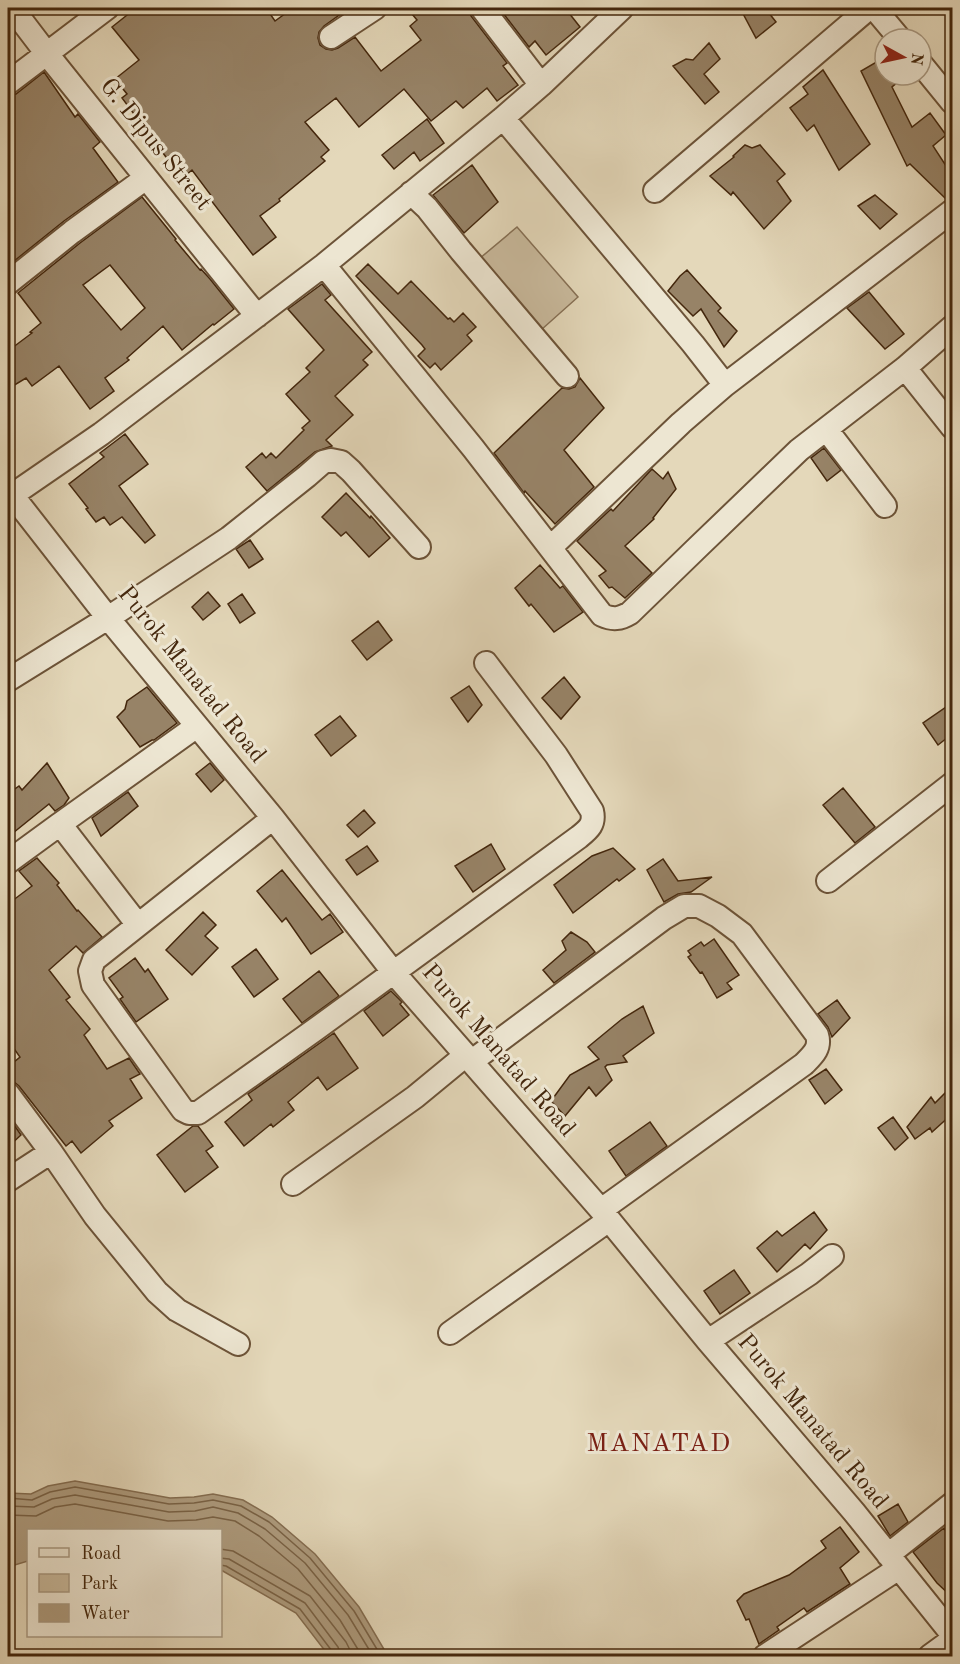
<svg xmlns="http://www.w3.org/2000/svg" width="960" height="1664" font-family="'Old Standard TT',serif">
<rect width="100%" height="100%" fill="#e4d8ba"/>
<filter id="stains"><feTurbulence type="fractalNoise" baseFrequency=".00333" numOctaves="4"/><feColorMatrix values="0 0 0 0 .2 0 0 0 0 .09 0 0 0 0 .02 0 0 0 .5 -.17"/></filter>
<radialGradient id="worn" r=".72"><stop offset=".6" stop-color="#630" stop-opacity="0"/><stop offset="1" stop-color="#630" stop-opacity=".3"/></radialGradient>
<path fill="#c9ba9d" stroke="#867055" stroke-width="1.5" d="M 517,227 L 578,297 L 541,330 L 479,259 Z"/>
<path fill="#ae9c7f" stroke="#846d51" stroke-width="1.5" d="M 75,1481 L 170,1498 L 194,1497 L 213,1494 L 243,1500 L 272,1517 L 315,1554 L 359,1607 L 388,1656 L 329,1656 L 296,1613 L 221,1570 L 220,1530 L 28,1530 L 28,1561 L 8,1567 L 8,1493 L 31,1494 L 48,1486 Z"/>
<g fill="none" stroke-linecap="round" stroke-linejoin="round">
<path stroke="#796246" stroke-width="1.5" d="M 8,1498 L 32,1500 L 50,1492 L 75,1487 L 169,1504 L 194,1503 L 213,1500 L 241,1506 L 269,1522 L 310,1558 L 354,1611 L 381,1656
M 8,1506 L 34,1507 L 52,1499 L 75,1495 L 169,1512 L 195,1511 L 213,1507 L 238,1513 L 265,1529 L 305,1563 L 348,1615 L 373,1656
M 8,1515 L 36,1516 L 55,1507 L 75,1504 L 168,1521 L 196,1520 L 213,1517 L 235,1521 L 259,1536 L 298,1569 L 340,1620 L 362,1656
M 220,1549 L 233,1551 L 310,1596 L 346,1642 L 349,1648 L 350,1656
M 220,1558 L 229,1559 L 305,1603 L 338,1647 L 341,1656
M 220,1565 L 226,1566 L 300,1609 L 332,1651 L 333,1656"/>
</g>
<path fill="#978367" stroke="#44270d" stroke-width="1.5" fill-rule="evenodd" d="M 136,8 L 266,8 L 275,21 L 293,8 L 338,8 L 342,13 L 324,26 L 319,32 L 318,38 L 320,45 L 326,49 L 332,50 L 338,48 L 355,37 L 381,71 L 421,40 L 410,26 L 417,20 L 407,8 L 468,8 L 471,16 L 507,63 L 503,66 L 518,85 L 497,101 L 487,88 L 463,108 L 456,101 L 431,121 L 404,89 L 359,127 L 336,98 L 305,122 L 329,150 L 321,157 L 325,161 L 279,199 L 280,201 L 260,216 L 276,237 L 253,255 L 210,199 L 213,198 L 192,170 L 186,175 L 173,157 L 169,161 L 122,98 L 127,94 L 115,79 L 139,60 L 112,27 Z
M 509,8 L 565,8 L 580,27 L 546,55 L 535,41 L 529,47 L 503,13 Z
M 740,8 L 765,8 L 776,22 L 756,38 Z
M 709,43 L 720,59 L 704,74 L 719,92 L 705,104 L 673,66 L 686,59 L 693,60 Z
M 885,57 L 885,75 L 906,75 L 892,87 L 912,127 L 930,113 L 946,135 L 933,146 L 952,175 L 952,198 L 946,199 L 910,164 L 907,166 L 861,71 Z
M 823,70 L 870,144 L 839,170 L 814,125 L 807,131 L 790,108 L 808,94 L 803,87 Z
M 44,72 L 75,117 L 78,114 L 100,142 L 93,148 L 118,182 L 64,221 L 8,266 L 8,96 L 16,94 Z
M 427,119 L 444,143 L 420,161 L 414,152 L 394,169 L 382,155 Z
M 745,145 L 752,148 L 760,145 L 785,174 L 777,181 L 791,201 L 764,229 L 733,192 L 731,195 L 710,176 L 734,157 L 733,156 Z
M 472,165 L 498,202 L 464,233 L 433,195 Z
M 875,195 L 897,214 L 880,229 L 858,206 Z
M 142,197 L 176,239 L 175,240 L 200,270 L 201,269 L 210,279 L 234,309 L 214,325 L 213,324 L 182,350 L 163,326 L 127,358 L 129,360 L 105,378 L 114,391 L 90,409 L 59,366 L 32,386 L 26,378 L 8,389 L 8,351 L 32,333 L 30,332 L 41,323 L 18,293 L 80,243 ZM 110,265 L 145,308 L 121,330 L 83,285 Z
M 368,264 L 398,294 L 411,281 L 448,319 L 450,318 L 454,322 L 463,313 L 476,327 L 467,335 L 472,341 L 441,370 L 435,363 L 430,368 L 418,356 L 425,349 L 422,345 L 356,276 Z
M 687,270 L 721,308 L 718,311 L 737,331 L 724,347 L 701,309 L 693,316 L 668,291 L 680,276 Z
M 322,284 L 331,295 L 325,300 L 372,352 L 363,360 L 368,365 L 335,396 L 353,415 L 326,440 L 332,446 L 315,452 L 267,491 L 246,467 L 262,453 L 266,458 L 271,453 L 276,458 L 304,430 L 302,428 L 310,421 L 286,394 L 310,372 L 306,368 L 324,350 L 288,309 Z
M 869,292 L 904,334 L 885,349 L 847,308 Z
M 580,378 L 604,408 L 564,450 L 594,487 L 555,524 L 525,491 L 524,493 L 494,453 L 562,388 L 569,389 L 575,387 Z
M 125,434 L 148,464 L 119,486 L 155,535 L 145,543 L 122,517 L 110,525 L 104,517 L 96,522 L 86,509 L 88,508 L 69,484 L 104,457 L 100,453 Z
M 824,448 L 841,470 L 827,481 L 811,458 Z
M 652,469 L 663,479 L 668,472 L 676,489 L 653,518 L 654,519 L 625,546 L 652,573 L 625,598 L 612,587 L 609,588 L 599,576 L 606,571 L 577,541 L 611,509 L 613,511 Z
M 346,493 L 370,518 L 371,516 L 390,538 L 369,557 L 346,532 L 341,536 L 322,517 Z
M 250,540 L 263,559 L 249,568 L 236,549 Z
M 540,565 L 560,588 L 563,586 L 583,612 L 554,632 L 531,604 L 529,606 L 515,588 Z
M 208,592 L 220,606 L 203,620 L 192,607 Z
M 242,594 L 255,613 L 240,623 L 228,604 Z
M 378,621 L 392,640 L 367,660 L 352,641 Z
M 564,677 L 580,697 L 561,719 L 542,698 Z
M 469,686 L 482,705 L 468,722 L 451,698 Z
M 147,687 L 177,723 L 154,740 L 152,740 L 140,747 L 117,717 L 125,709 L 127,701 Z
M 952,703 L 952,734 L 938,745 L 923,723 Z
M 340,716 L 356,736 L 331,756 L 315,735 Z
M 47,763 L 69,798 L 64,805 L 55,811 L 49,804 L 8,837 L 8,794 L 19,786 L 22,790 Z
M 210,763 L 224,780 L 211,792 L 196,774 Z
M 843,788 L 875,827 L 855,843 L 823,805 Z
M 128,792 L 138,806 L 101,836 L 92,818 Z
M 364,810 L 375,823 L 358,837 L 347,825 Z
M 491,844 L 505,869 L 473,892 L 455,866 Z
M 367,846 L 378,861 L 357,875 L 346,860 Z
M 613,848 L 635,869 L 619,881 L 617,879 L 573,913 L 554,885 L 592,856 Z
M 37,858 L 59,883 L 57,885 L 77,911 L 78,910 L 102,937 L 83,953 L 76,946 L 49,970 L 70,997 L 66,1000 L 90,1029 L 84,1035 L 107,1069 L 129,1058 L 140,1074 L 130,1079 L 142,1098 L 109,1121 L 113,1126 L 81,1153 L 72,1141 L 66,1146 L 19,1086 L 14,1082 L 8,1081 L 8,1067 L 20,1057 L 8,1040 L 8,904 L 32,886 L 19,871 Z
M 663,859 L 678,881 L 712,877 L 691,892 L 678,894 L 664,902 L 647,870 Z
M 282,870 L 322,920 L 330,914 L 343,932 L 311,954 L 286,918 L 282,922 L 257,891 Z
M 203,912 L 216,925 L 205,936 L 218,948 L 192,975 L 166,950 Z
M 571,932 L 587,942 L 595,952 L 554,983 L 543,970 L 566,950 L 562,941 Z
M 714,939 L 739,975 L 727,983 L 732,989 L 717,998 L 702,972 L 700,973 L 688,957 L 691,955 L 688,951 L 701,942 L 704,946 Z
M 256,949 L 278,979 L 254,997 L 232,967 Z
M 135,958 L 145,972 L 148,969 L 168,999 L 136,1022 L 120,999 L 123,997 L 109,978 Z
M 319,971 L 339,996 L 302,1023 L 283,999 Z
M 391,991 L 402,1002 L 400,1004 L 409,1015 L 383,1036 L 364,1011 Z
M 837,1000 L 850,1018 L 832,1037 L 828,1027 L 818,1014 Z
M 643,1006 L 654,1033 L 623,1056 L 627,1062 L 607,1065 L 605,1067 L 612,1080 L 596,1096 L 589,1087 L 565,1116 L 551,1101 L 570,1075 L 599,1059 L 588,1047 L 622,1019 Z
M 334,1033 L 358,1068 L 327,1090 L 318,1077 L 288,1102 L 294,1110 L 273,1127 L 271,1124 L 244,1146 L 225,1122 L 252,1100 L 248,1094 Z
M 826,1069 L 842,1090 L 825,1104 L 809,1080 Z
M 952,1086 L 952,1114 L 932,1132 L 930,1128 L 915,1139 L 907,1127 L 931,1097 L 935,1103 Z
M 8,1116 L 21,1135 L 8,1147 Z
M 893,1117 L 908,1138 L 895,1150 L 878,1128 Z
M 650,1122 L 667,1146 L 626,1176 L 609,1151 Z
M 193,1126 L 198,1126 L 213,1146 L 206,1151 L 218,1167 L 185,1192 L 157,1155 Z
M 814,1212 L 827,1230 L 810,1249 L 805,1244 L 777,1272 L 757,1248 L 777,1231 L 782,1236 Z
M 734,1270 L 750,1293 L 720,1314 L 704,1291 Z
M 898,1504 L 908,1522 L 890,1536 L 878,1516 Z
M 840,1527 L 859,1552 L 840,1568 L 850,1584 L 807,1612 L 804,1608 L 777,1627 L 779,1630 L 759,1644 L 749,1619 L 746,1620 L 737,1601 L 744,1594 L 789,1575 L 826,1548 L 821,1541 Z
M 944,1528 L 952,1541 L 952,1597 L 937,1583 L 913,1552 Z"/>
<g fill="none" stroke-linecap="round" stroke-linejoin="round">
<defs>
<path id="minor" d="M 12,8 L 47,54 L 257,316
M 482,8 L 541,85
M 874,8 L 900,39
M 331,37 L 375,8
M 921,64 L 952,102
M 8,83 L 107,8
M 503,118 L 693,344 L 725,385 L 681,423 L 551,547
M 655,191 L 869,8
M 411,193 L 427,208 L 461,251 L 567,376
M 324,265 L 473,448 L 602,615 C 613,620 620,619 630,613 L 698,547 L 799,450 L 905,368 L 952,327
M 8,283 L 72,232 L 146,178
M 905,368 L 952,427
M 725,385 L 952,211
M 826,429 L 885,506
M 12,495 L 108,618 L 273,818 L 394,973 L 601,1210 L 708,1341 L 854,1512 L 952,1634
M 8,498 L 101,434 L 324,265 L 503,118 L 541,85 L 622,8
M 8,680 L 108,618 L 229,538 L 307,476 L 323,462 L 331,460 L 341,462 L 351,471 L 419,547
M 273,818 L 94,960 L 90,971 L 93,985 L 183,1110 L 189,1113 L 198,1113 L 316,1029 L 579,837 C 589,829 595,824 592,811 L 556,755 L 486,663
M 8,862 L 60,824
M 828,881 L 952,784
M 138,925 L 60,824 L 197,726
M 472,1061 L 664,918 L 684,906 L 699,906 L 718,916 L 742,934 L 817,1035 C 821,1048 813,1055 804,1064 L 601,1210
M 8,1094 L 51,1152 L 95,1216 L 157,1292 L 177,1310 L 238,1344
M 8,1180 L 51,1152
M 293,1184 L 415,1097 L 466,1055
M 450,1333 L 609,1220
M 708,1341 L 809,1274 L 832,1256
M 888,1555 L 952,1504
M 765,1656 L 899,1568
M 930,1656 L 952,1640"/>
</defs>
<use href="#minor" stroke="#6c5338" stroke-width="26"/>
<use href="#minor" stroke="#ede6d2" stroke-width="22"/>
</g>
<g text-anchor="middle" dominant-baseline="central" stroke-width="6" stroke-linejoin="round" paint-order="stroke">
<g font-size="24" fill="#44270d" stroke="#ede6d2">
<text transform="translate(155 145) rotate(51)">G. Dipus Street</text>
<text transform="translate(191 675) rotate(51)">Purok Manatad Road</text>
<text transform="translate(498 1051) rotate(49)">Purok Manatad Road</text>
<text transform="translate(812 1422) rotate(50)">Purok Manatad Road</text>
</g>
<g font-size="26" letter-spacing="1.5" fill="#7a1f14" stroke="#ede6d2">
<text x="659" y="1444">MANATAD</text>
</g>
</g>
<rect width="960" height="1664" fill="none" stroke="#e4d8ba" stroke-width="30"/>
<rect x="9" y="9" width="942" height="1646" fill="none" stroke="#44270d" stroke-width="3"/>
<rect x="15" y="15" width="930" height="1634" fill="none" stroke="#44270d" stroke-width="1.5"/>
<rect x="27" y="1529" width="195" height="108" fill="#ede6d2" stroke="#a99a83" stroke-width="1.5"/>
<rect x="39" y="1548" width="30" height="9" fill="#ede6d2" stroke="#a99a83" stroke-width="1.5"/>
<text x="81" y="1559" font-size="18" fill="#44270d">Road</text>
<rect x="39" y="1574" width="30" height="18" fill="#c9ba9d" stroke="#a99a83" stroke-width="1.5"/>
<text x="81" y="1589" font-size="18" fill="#44270d">Park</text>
<rect x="39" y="1604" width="30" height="18" fill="#ae9c7f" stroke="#a99a83" stroke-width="1.5"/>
<text x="81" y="1619" font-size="18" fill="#44270d">Water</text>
<g transform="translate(903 57) rotate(98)"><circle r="28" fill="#ede6d2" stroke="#a99a83" stroke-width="1.5"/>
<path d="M0-4.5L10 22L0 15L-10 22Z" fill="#8f2418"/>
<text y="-9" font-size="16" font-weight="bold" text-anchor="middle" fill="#44270d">N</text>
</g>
<rect width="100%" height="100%" filter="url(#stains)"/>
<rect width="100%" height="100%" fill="url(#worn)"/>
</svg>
